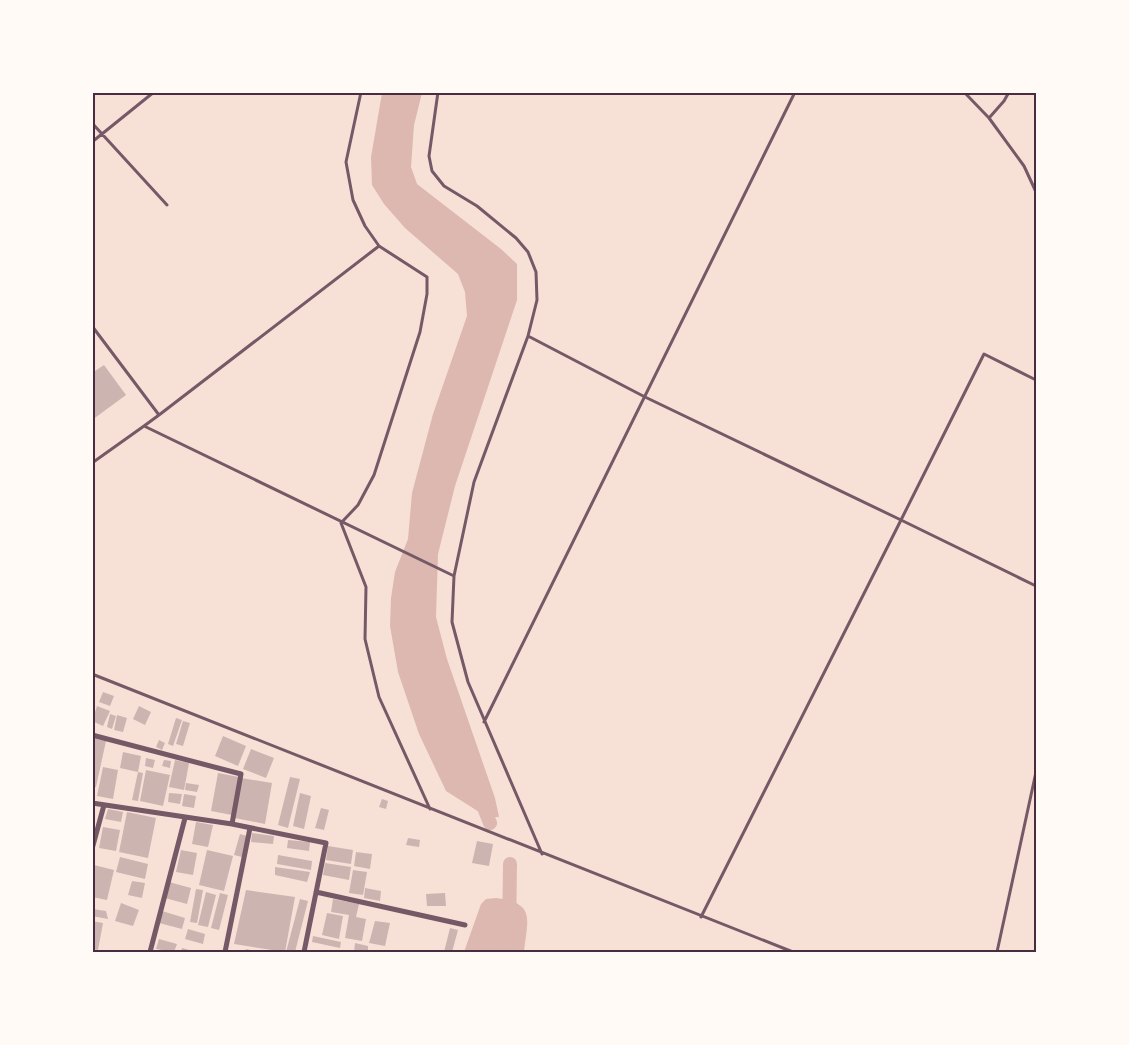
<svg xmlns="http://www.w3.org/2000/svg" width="1129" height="1045" font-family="'Golos Text',sans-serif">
<rect width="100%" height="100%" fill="#f7e1d7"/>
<path fill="#dcb8b0" d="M 382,93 L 422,93 L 414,125 L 411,167 L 417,184 L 501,249 L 517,264 L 517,300 L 455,486 L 438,554 L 436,617 L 447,659 L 495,798 L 499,817 L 487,817 L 446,791 L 419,734 L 398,672 L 390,626 L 391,598 L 395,572 L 408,539 L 412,493 L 433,414 L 467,316 L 465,292 L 458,274 L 405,228 L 384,204 L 372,185 L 371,157 Z
M 496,898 C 537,903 527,920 524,952 L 464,952 L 481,904 L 486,899 Z"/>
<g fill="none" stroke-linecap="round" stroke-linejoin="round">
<path stroke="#dcb8b0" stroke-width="14" d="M 481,800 L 490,823
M 505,952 L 509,937 L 510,864"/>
</g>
<path fill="#ccb4b1" d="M 104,365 L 126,395 L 92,420 L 92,373 Z
M 103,692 L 114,696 L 110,706 L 99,702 Z
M 97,706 L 110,711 L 103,726 L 92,721 Z
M 139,706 L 151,712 L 145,725 L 133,719 Z
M 110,714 L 116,716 L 112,729 L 107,727 Z
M 117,715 L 127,718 L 123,732 L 114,730 Z
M 176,718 L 182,720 L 173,746 L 168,744 Z
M 183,721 L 190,723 L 183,746 L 176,744 Z
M 223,736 L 246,746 L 238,766 L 215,756 Z
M 92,738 L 106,741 L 96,787 L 92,787 Z
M 159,740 L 165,743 L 162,750 L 156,747 Z
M 251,749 L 274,758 L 266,778 L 243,769 Z
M 123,752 L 141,756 L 138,772 L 120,768 Z
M 146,758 L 155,760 L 153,768 L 145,766 Z
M 164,760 L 171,761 L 170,768 L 162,766 Z
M 175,760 L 189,763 L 184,790 L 169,787 Z
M 103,767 L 118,770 L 113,799 L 97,796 Z
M 146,770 L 170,775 L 163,806 L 140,801 Z
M 138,772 L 143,773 L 138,801 L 132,800 Z
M 218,773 L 239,777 L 232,815 L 211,811 Z
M 290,777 L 300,779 L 288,828 L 278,825 Z
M 241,778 L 272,783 L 265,824 L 235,818 Z
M 186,783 L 199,785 L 197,792 L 185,790 Z
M 169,793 L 182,794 L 180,804 L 168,802 Z
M 300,793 L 311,796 L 304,829 L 293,826 Z
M 184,794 L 196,796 L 194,808 L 182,806 Z
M 382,799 L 388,801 L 386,809 L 379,807 Z
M 321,808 L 329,810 L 324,830 L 315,828 Z
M 108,809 L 123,812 L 121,822 L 105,819 Z
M 127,812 L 156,818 L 148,858 L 119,852 Z
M 196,822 L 213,825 L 208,847 L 192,844 Z
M 103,827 L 120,830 L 116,851 L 99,848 Z
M 252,833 L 274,836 L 273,844 L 251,842 Z
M 240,834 L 247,836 L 242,857 L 234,855 Z
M 408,838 L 420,840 L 419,847 L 406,845 Z
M 288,840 L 310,842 L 309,851 L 287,848 Z
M 477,841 L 493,844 L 489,866 L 472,863 Z
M 328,846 L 353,850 L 351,864 L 326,860 Z
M 181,850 L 197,853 L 193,875 L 176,872 Z
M 207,850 L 233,856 L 224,891 L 199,885 Z
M 356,852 L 372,854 L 370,869 L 354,866 Z
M 278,855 L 312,861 L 311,870 L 277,864 Z
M 120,857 L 148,864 L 145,879 L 116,872 Z
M 325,863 L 351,867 L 349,880 L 323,875 Z
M 94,865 L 114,870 L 107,900 L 92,897 Z
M 275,867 L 310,872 L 307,882 L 275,875 Z
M 353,870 L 367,872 L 363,895 L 349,893 Z
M 132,881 L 145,883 L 142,898 L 128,895 Z
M 169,882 L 191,888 L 187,904 L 165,898 Z
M 365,888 L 381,891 L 380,901 L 364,898 Z
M 196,889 L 203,890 L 197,923 L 190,922 Z
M 246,890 L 295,897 L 285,952 L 234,944 Z
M 206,892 L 216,895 L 208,927 L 198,925 Z
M 220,893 L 228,895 L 219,930 L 211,928 Z
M 445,893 L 446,906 L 427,906 L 426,894 Z
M 300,899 L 308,901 L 295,952 L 286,952 Z
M 333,899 L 359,904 L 356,917 L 366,919 L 362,941 L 345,938 L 349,915 L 331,912 Z
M 121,903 L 139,910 L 133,926 L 115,921 Z
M 92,909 L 106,911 L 108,919 L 92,916 Z
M 162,911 L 185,918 L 182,929 L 159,923 Z
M 327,913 L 343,916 L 339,939 L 322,935 Z
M 92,921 L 103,923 L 98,950 L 92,949 Z
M 375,921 L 390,923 L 385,946 L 369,943 Z
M 450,928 L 458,930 L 452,952 L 444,952 Z
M 188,929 L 205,934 L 203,944 L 185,939 Z
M 313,936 L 341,942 L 340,948 L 312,942 Z
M 159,939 L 177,944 L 174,952 L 156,949 Z
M 355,943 L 368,946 L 368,952 L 354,952 Z
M 182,948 L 197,952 L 181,952 Z
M 246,949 L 260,952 L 245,952 Z"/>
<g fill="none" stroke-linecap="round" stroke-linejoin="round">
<path stroke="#755966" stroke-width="3" d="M 361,92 L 346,162 L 353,200 L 365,226 L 379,246 L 427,277 L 427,294 L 420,332 L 374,475 L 358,505 L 341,523 L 366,587 L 365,639 L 379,697 L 430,809
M 438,92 L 429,156 L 432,171 L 444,186 L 477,206 L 516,238 L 528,252 L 536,272 L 537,300 L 528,336 L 474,482 L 454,576 L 452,622 L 468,682 L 542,854
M 964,92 L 989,118 L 1004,101 L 1009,92
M 989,118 L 1024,166 L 1036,192
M 92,123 L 167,205
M 92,142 L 154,92
M 92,326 L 159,415 L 379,246
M 528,336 L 645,397 L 901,520 L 984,354 L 1036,380
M 159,415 L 144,426 L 454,576
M 92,463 L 144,426
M 92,674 L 793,952
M 484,722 L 795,92
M 701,917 L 901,520 L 1036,586
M 997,952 L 1036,772"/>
<path stroke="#755966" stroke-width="5" d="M 92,735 L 241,774 L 232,824
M 92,803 L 232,824 L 326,843 L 304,952
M 92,849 L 104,805
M 316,892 L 465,925
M 150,952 L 185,818
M 225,952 L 250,828"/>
</g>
<rect width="1129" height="1045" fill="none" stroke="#fffaf5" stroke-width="188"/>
<rect x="94" y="94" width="941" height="857" fill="none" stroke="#4a2c40" stroke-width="2"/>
</svg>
